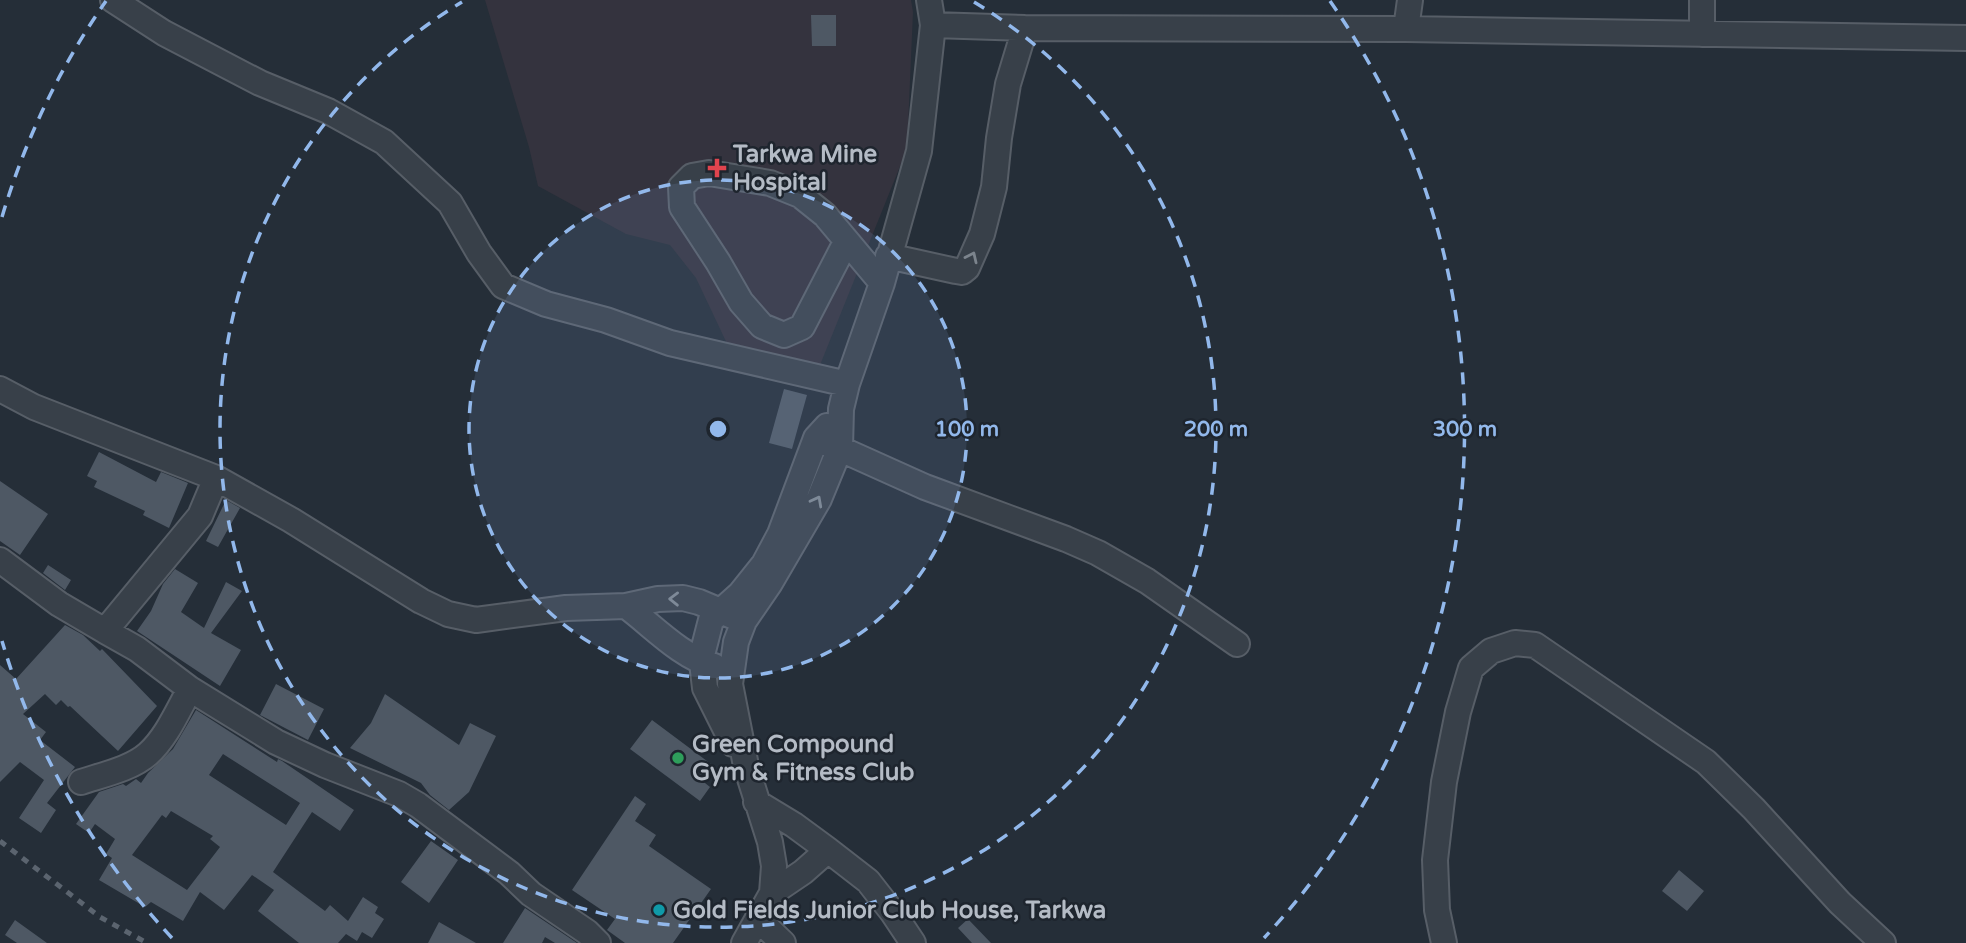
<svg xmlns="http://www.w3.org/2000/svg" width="1966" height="943" font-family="'Varela Round',sans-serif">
<rect width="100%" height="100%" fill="#252e38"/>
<path fill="#34333e" d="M 485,0 L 911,0 L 913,12 L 907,149 L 818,370 L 731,352 L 696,278 L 670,245 L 626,234 L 538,186 L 529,147 Z"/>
<path fill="#4e5864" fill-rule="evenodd" d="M 811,15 L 836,15 L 836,46 L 812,46 Z
M 784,389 L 807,395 L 792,449 L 769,443 Z
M 99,452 L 156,482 L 161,472 L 188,483 L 169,528 L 143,515 L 145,511 L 94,487 L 97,481 L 87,476 Z
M 0,481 L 48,514 L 20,555 L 0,541 Z
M 226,500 L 240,508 L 218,547 L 206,541 Z
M 48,565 L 71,580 L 65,590 L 43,573 Z
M 175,569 L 198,583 L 181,612 L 204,628 L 226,582 L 242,591 L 211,633 L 241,650 L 220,686 L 137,631 L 151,611 L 163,584 Z
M 65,625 L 83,635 L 100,651 L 102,649 L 157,706 L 118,751 L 70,706 L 68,707 L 61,700 L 56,705 L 45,694 L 23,714 L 46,732 L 40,740 L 75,767 L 47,803 L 56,810 L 41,833 L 19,818 L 44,780 L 20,762 L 0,782 L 0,665 L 16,679 Z
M 276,684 L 324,709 L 308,740 L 260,715 Z
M 385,694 L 459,745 L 470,723 L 496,736 L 469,792 L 449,810 L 430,795 L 421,783 L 350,748 L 371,723 Z
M 196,710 L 277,762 L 278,759 L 282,761 L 354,810 L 340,831 L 312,812 L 273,872 L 325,911 L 330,905 L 348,921 L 363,897 L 378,907 L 375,913 L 384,919 L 372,938 L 362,932 L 357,941 L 346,934 L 338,943 L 299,943 L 258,911 L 274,890 L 252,875 L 224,910 L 200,892 L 183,921 L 151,902 L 145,907 L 99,880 L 112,858 L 106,854 L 115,839 L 95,824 L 89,833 L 76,824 L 99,792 L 123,784 L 126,786 L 136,779 L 141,783 L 148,773 L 173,749 ZM 223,754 L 300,803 L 286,825 L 209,775 ZM 171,811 L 213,836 L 210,839 L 220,847 L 187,890 L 132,855 L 162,815 L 166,818 Z
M 652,720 L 711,764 L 700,779 L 710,787 L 700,801 L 630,749 Z
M 635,796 L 646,804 L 635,821 L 656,835 L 649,846 L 711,889 L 673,943 L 625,943 L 607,930 L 615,919 L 572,890 Z
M 431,841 L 458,860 L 429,903 L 401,882 Z
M 1679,870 L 1704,891 L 1687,911 L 1662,891 Z
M 525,908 L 577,943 L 555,943 L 545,937 L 542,943 L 503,943 Z
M 968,919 L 991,943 L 972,943 L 958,928 Z
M 15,920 L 47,943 L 17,943 L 5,935 Z
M 439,922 L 476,943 L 428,943 Z"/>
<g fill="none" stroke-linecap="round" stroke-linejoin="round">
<defs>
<path id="minor" d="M 113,0 L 164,33 L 260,83 L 328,111 L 384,142 L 450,203 L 479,253 L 503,286 L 546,304 L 606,320 L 670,343 L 847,384
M 1702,0 L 1702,34
M 933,25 L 1025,28 L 1406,29 L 1966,38
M 1406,29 L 1410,0
M 846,242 L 802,327 L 784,335 L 762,326 L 741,302 L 718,262 L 682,207 L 681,187 L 692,176 L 709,173 L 770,183 L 800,195 L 825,215 L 882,283
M 888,256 L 956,271 L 962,272 L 967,268 L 982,234 L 994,187 L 999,138 L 1008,84 L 1025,28
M 0,389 L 34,407 L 216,478 L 291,520 L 421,601 L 448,614 L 476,620 L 566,608 L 626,606 L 658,599 L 683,598 L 699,602 L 744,621
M 816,438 L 925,487 L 1066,539 L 1098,553 L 1147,581 L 1237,644
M 0,560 L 59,604 L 105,631 L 200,516 L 216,478
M 626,606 C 654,627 680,656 714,666
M 105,631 L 137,649 L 190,689 L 276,742 L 325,765 L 399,794 L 418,805 L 509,873 L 531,894 L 587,932 L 598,943
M 733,744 L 705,688 L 702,662 L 703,651 L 711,620 L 740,594 L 764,564 L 780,534 L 816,438 L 827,426
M 81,782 C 102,775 131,769 148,754 C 167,737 178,710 190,689
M 756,802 L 794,825 L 828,850
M 772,893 L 803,872 L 828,850 L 868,881 L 893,913 L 913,943
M 758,919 L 783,943
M 744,943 L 772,893 L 774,866 L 770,842 L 746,766 L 730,684 L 736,642 L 744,621 L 770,583 L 819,499 L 840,448 L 841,409 L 847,384 L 882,283 L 919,151 L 933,25 L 929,0
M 1444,943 L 1437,910 L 1435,860 L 1444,782 L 1458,712 L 1471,668 L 1491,651 L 1515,643 L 1535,645 L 1706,762 L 1754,809 L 1840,903 L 1883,943"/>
</defs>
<use href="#minor" stroke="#575e67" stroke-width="28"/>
<use href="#minor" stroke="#384049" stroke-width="24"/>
<path stroke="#5b646f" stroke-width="5" stroke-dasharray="7 7" stroke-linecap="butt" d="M 0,841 L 100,917 L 147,943"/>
</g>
<defs><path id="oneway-chevron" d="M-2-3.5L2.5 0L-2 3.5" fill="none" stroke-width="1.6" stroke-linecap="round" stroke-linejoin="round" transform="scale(1.75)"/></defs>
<g stroke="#7c848d">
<use href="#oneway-chevron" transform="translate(972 257) rotate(-65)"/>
<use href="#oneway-chevron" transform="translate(817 501) rotate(-62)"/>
<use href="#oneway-chevron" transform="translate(674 599) rotate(-179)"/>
</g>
<circle cx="718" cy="429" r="249" fill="#92b8eb" fill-opacity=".12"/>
<g fill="none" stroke="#92b8eb" stroke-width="3.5" stroke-dasharray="12 9">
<circle cx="718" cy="429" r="249"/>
<path d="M974 2A498 498 0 1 1 462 2"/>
<path d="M172 938A747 747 0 0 1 2 641M2 217A747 747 0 0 1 106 1M1330 1A747 747 0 0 1 1264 938"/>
</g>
<path fill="#e0444e" stroke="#1e252e" stroke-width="2.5" d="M713.5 157.5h7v7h7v7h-7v7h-7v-7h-7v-7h7z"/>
<circle fill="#2e9e5b" stroke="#1e252e" stroke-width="2.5" cx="678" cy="758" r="7"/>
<circle fill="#0f9aa8" stroke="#1e252e" stroke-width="2.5" cx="659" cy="910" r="7"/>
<g text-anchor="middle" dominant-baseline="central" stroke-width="5" stroke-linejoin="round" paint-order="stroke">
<g font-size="24" font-weight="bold" fill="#b4bbc5" stroke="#1e252e" text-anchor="start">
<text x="733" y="154">Tarkwa Mine<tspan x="733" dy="28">Hospital</tspan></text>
<text x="692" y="744">Green Compound<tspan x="692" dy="28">Gym &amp; Fitness Club</tspan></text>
<text x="673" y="910">Gold Fields Junior Club House, Tarkwa</text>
</g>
</g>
<circle cx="718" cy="429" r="10" fill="#92b8eb" stroke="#1e252e" stroke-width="3.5"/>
<g font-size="21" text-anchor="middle" font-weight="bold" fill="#92b8eb" stroke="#1e252e" stroke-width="5" stroke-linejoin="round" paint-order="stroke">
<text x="967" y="436">100 m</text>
<text x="1216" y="436">200 m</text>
<text x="1465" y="436">300 m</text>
</g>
</svg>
